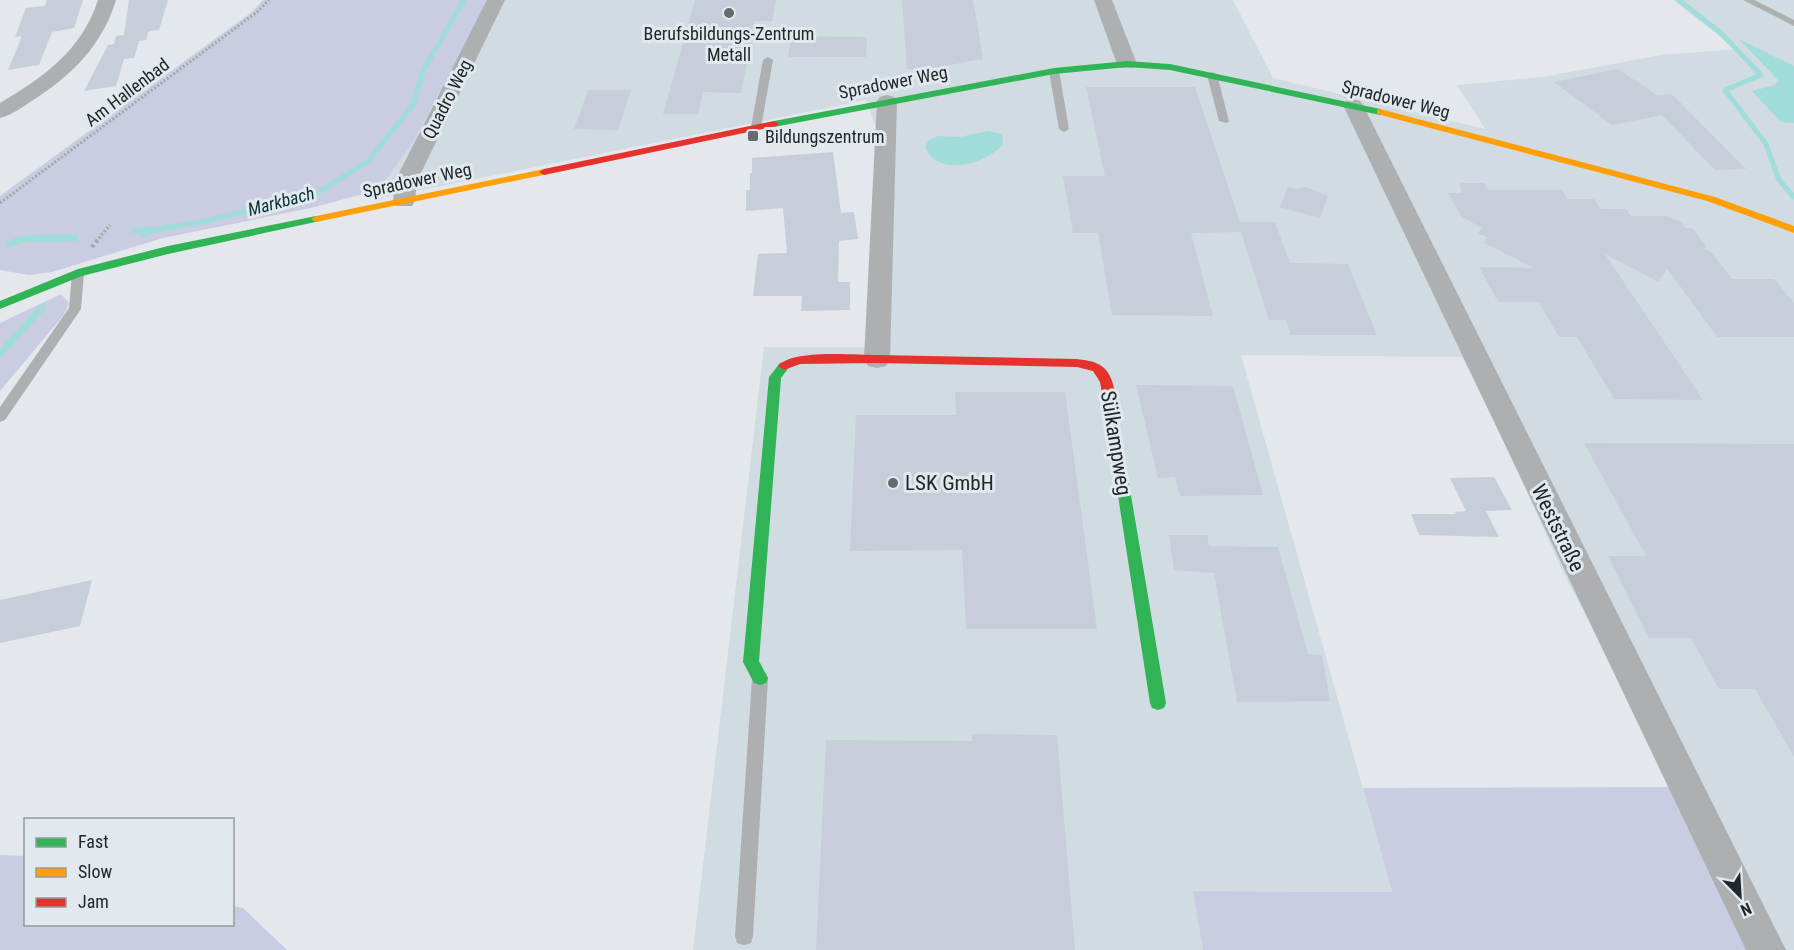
<svg xmlns="http://www.w3.org/2000/svg" width="1794" height="950" font-family="'Roboto Condensed',sans-serif">
<rect width="100%" height="100%" fill="#e4e8ec"/>
<path fill="#d0dbe2" d="M 489,0 L 1233,0 L 1273,78 L 1485,129 L 1457,85 L 1542,77 L 1661,55 L 1736,49 L 1673,0 L 1794,0 L 1794,950 L 1749,950 L 1676,787 L 1565,576 L 1500,433 L 1462,357 L 1241,355 L 1392,892 L 1194,891 L 1203,950 L 693,950 L 764,347 L 868,347 L 876,128 L 866,100 L 377,199 L 378,190 L 410,147 Z"/>
<path fill="#cacce2" d="M 263,0 L 490,0 L 410,147 L 378,190 L 311,208 L 163,238 L 52,272 L 29,275 L 0,270 L 0,196 L 252,12 Z
M 61,294 L 69,303 L 63,316 L 0,391 L 0,323 Z
M 1676,787 L 1749,950 L 1203,950 L 1193,891 L 1392,892 L 1363,788 Z
M 0,855 L 25,856 L 26,924 L 232,924 L 233,906 L 243,908 L 287,950 L 0,950 Z"/>
<path fill="#9fdcda" d="M 1739,39 L 1794,66 L 1794,123 L 1781,122 L 1752,91 L 1775,85 L 1778,80 Z
M 988,131 L 1002,134 L 1003,145 C 984,164 939,178 925,147 L 928,141 L 938,136 L 960,137 Z"/>
<g fill="none" stroke-linecap="round" stroke-linejoin="round">
<path stroke="#9fdcda" stroke-width="5" d="M 1679,0 L 1722,34 L 1761,75 L 1725,90 L 1766,144 L 1779,180 L 1794,197
M 133,231 L 152,229
M 143,235 L 162,228 L 201,222 L 314,195 L 368,161 L 413,105 L 424,69 L 464,0
M 57,238 L 74,238"/>
<path stroke="#9fdcda" stroke-width="7" d="M 9,244 L 23,239 L 74,238
M 0,354 L 42,308"/>
</g>
<path fill="#c7ceda" d="M 47,0 L 83,0 L 74,28 L 52,32 L 39,65 L 8,70 L 22,36 L 15,37 L 26,8 L 45,6 Z
M 129,0 L 168,0 L 159,30 L 149,31 L 146,40 L 139,41 L 134,58 L 124,59 L 116,86 L 84,91 L 108,45 L 114,44 L 116,36 L 124,35 Z
M 695,0 L 776,0 L 772,21 L 755,21 L 741,93 L 703,92 L 698,114 L 663,114 Z
M 902,0 L 973,0 L 983,59 L 933,68 L 907,69 Z
M 791,36 L 867,37 L 866,57 L 788,57 Z
M 1618,69 L 1658,96 L 1671,94 L 1675,97 L 1746,169 L 1715,170 L 1662,115 L 1612,125 L 1554,82 Z
M 1086,87 L 1195,87 L 1240,222 L 1275,222 L 1290,263 L 1348,264 L 1377,335 L 1291,335 L 1286,320 L 1269,320 L 1241,232 L 1191,233 L 1213,316 L 1112,315 L 1098,233 L 1073,233 L 1063,176 L 1105,176 Z
M 588,90 L 631,90 L 618,130 L 574,129 Z
M 833,152 L 841,213 L 854,212 L 858,239 L 839,241 L 838,282 L 850,282 L 850,310 L 801,311 L 802,296 L 753,296 L 758,254 L 787,253 L 783,208 L 746,211 L 746,190 L 750,190 L 750,173 L 752,173 L 752,158 Z
M 1460,183 L 1484,183 L 1488,190 L 1562,190 L 1568,199 L 1594,199 L 1601,209 L 1626,209 L 1631,216 L 1667,216 L 1681,222 L 1685,228 L 1692,228 L 1706,246 L 1704,249 L 1711,252 L 1732,279 L 1774,279 L 1794,303 L 1794,337 L 1717,337 L 1667,268 L 1659,282 L 1605,254 L 1703,400 L 1614,399 L 1577,337 L 1559,337 L 1539,302 L 1498,302 L 1479,267 L 1534,268 L 1483,242 L 1488,238 L 1478,233 L 1482,228 L 1462,217 L 1448,193 L 1462,193 Z
M 1288,187 L 1297,189 L 1306,187 L 1328,196 L 1320,218 L 1280,207 Z
M 1136,385 L 1233,386 L 1263,495 L 1180,496 L 1175,477 L 1158,478 Z
M 955,392 L 1065,392 L 1097,629 L 966,629 L 962,550 L 850,551 L 856,415 L 956,415 Z
M 1584,443 L 1794,444 L 1794,757 L 1755,689 L 1719,689 L 1691,638 L 1649,638 L 1608,556 L 1646,556 Z
M 1494,477 L 1512,510 L 1486,511 L 1499,537 L 1419,535 L 1411,514 L 1456,514 L 1455,512 L 1466,511 L 1450,478 Z
M 1169,535 L 1207,535 L 1209,546 L 1278,547 L 1308,654 L 1322,655 L 1330,701 L 1237,702 L 1214,573 L 1174,570 Z
M 92,580 L 80,626 L 0,643 L 0,600 Z
M 972,734 L 1057,735 L 1075,950 L 816,950 L 826,740 L 972,741 Z"/>
<g fill="none" stroke-linecap="round" stroke-linejoin="round">
<path stroke="#a4a7a9" stroke-width="3" stroke-dasharray="2 2" stroke-linecap="butt" d="M 0,203 L 257,12 L 269,0
M 99,238 L 110,225"/>
<path stroke="#a4a7a9" stroke-width="4" stroke-dasharray="3 3" stroke-linecap="butt" d="M 92,247 L 100,237"/>
<path fill="#adafb0" fill-rule="evenodd" d="M 1743,0 L 1754,0 L 1794,20 L 1794,26 Z
M 768,57 L 773,60 L 761,127 L 756,130 L 751,127 L 763,60 Z
M 1054,68 L 1059,71 L 1069,129 L 1064,132 L 1059,129 L 1049,71 Z
M 1212,72 L 1217,75 L 1229,121 L 1227,123 L 1219,121 L 1207,75 Z
M 78,269 L 84,273 L 81,309 L 5,420 L 0,422 L 0,407 L 69,308 L 72,273 Z
M 760,671 L 766,673 L 768,678 L 753,936 L 751,943 L 744,945 L 737,943 L 735,936 L 752,678 L 754,673 Z"/>
<path fill="#adafb0" fill-rule="evenodd" d="M 98,0 L 116,0 C 102,46 72,75 32,101 C 22,107 12,115 0,118 L 0,103 C 44,77 82,50 98,0 Z
M 487,0 L 505,0 L 417,181 L 415,201 L 412,206 L 396,206 L 393,201 L 395,181 Z
M 1094,0 L 1112,0 L 1137,64 L 1134,68 L 1120,68 L 1117,64 Z
M 887,95 L 894,97 L 897,101 L 890,359 L 886,366 L 877,368 L 868,366 L 864,359 L 877,101 L 880,97 Z
M 1353,99 L 1360,101 L 1363,105 L 1786,950 L 1746,950 L 1343,105 L 1346,101 Z"/>
<path fill="#30b455" fill-rule="evenodd" d="M 1127,61 L 1170,64 L 1380,109 L 1385,112 L 1380,115 L 1170,70 L 1127,67 L 1054,74 L 774,127 L 769,124 L 774,121 L 1054,68 Z
M 316,216 L 321,219 L 320,221 L 168,254 L 82,276 L 0,309 L 0,301 L 78,269 L 168,246 Z
M 784,362 L 790,366 L 781,378 L 759,661 L 768,678 L 766,683 L 760,685 L 754,683 L 743,662 L 769,377 L 780,363 Z
M 1112,413 L 1118,418 L 1166,703 L 1164,708 L 1158,710 L 1152,708 L 1150,703 L 1106,418 Z"/>
<path fill="#ff9f0a" fill-rule="evenodd" d="M 1380,109 L 1715,197 L 1794,226 L 1794,233 L 1707,201 L 1377,114 L 1377,110 Z
M 544,169 L 548,170 L 548,174 L 316,222 L 311,219 L 316,216 Z"/>
<path fill="#e5322d" fill-rule="evenodd" d="M 774,121 L 779,124 L 777,126 L 544,175 L 539,172 L 544,169 Z
M 877,355 L 1077,359 C 1084,360 1094,361 1100,365 C 1116,374 1116,402 1118,418 L 1117,421 L 1107,421 L 1100,382 L 1093,371 L 1077,367 L 877,363 L 800,364 L 784,370 L 778,366 C 792,349 854,355 877,355 Z"/>
</g>
<g fill="#676b6d" stroke="#e1e9ef" stroke-width="2">
<circle cx="729" cy="13" r="6"/>
<rect x="747" y="130" width="12" height="12" rx="3"/>
<circle cx="893" cy="483" r="6"/>
</g>
<g text-anchor="middle" dominant-baseline="central" stroke-width="6" stroke-linejoin="round" paint-order="stroke">
<g font-size="18" fill="#232729" stroke="#e1e9ef">
<text x="729" y="33">Berufsbildungs-Zentrum<tspan x="729" dy="21">Metall</tspan></text>
<text x="765" y="136" text-anchor="start">Bildungszentrum</text>
</g>
<g font-size="18" fill="#232729" stroke="#e1e9ef">
<text transform="translate(893 82) rotate(-11)">Spradower Weg</text>
<text transform="translate(127 92) rotate(-37)">Am Hallenbad</text>
<text transform="translate(447 99) rotate(-63)">Quadro Weg</text>
<text transform="translate(1396 99) rotate(14)">Spradower Weg</text>
<text transform="translate(417 180) rotate(-12)">Spradower Weg</text>
</g>
<g font-size="18" font-style="italic" fill="#083331" stroke="#e1e9ef">
<text transform="translate(281 201) rotate(-15)">Markbach</text>
</g>
<g font-size="21" fill="#232729" stroke="#e1e9ef">
<text transform="translate(1116 443) rotate(81)">Sülkampweg</text>
<text transform="translate(1558 528) rotate(64)">Weststraße</text>
</g>
<g font-size="21" fill="#232729" stroke="#e1e9ef" text-anchor="start">
<text x="905" y="483">LSK GmbH</text>
</g>
</g>
<rect x="24" y="818" width="210" height="108" fill="#e1e9ef" stroke="#959ba0" stroke-width="1.5"/>
<rect x="36" y="838" width="30" height="9" fill="#30b455" stroke="#959ba0" stroke-width="1.5"/>
<text x="78" y="848" font-size="18" fill="#232729">Fast</text>
<rect x="36" y="868" width="30" height="9" fill="#ff9f0a" stroke="#959ba0" stroke-width="1.5"/>
<text x="78" y="878" font-size="18" fill="#232729">Slow</text>
<rect x="36" y="898" width="30" height="9" fill="#e5322d" stroke="#959ba0" stroke-width="1.5"/>
<text x="78" y="908" font-size="18" fill="#232729">Jam</text>
<g transform="translate(1740 896) rotate(156)" stroke="#e1e9ef" stroke-width="4.5" paint-order="stroke">
<path d="M0-4.5L10 22L0 15L-10 22Z" fill="#232729"/>
<text y="-9" font-size="16" font-weight="bold" text-anchor="middle" fill="#232729">N</text>
</g>
</svg>
